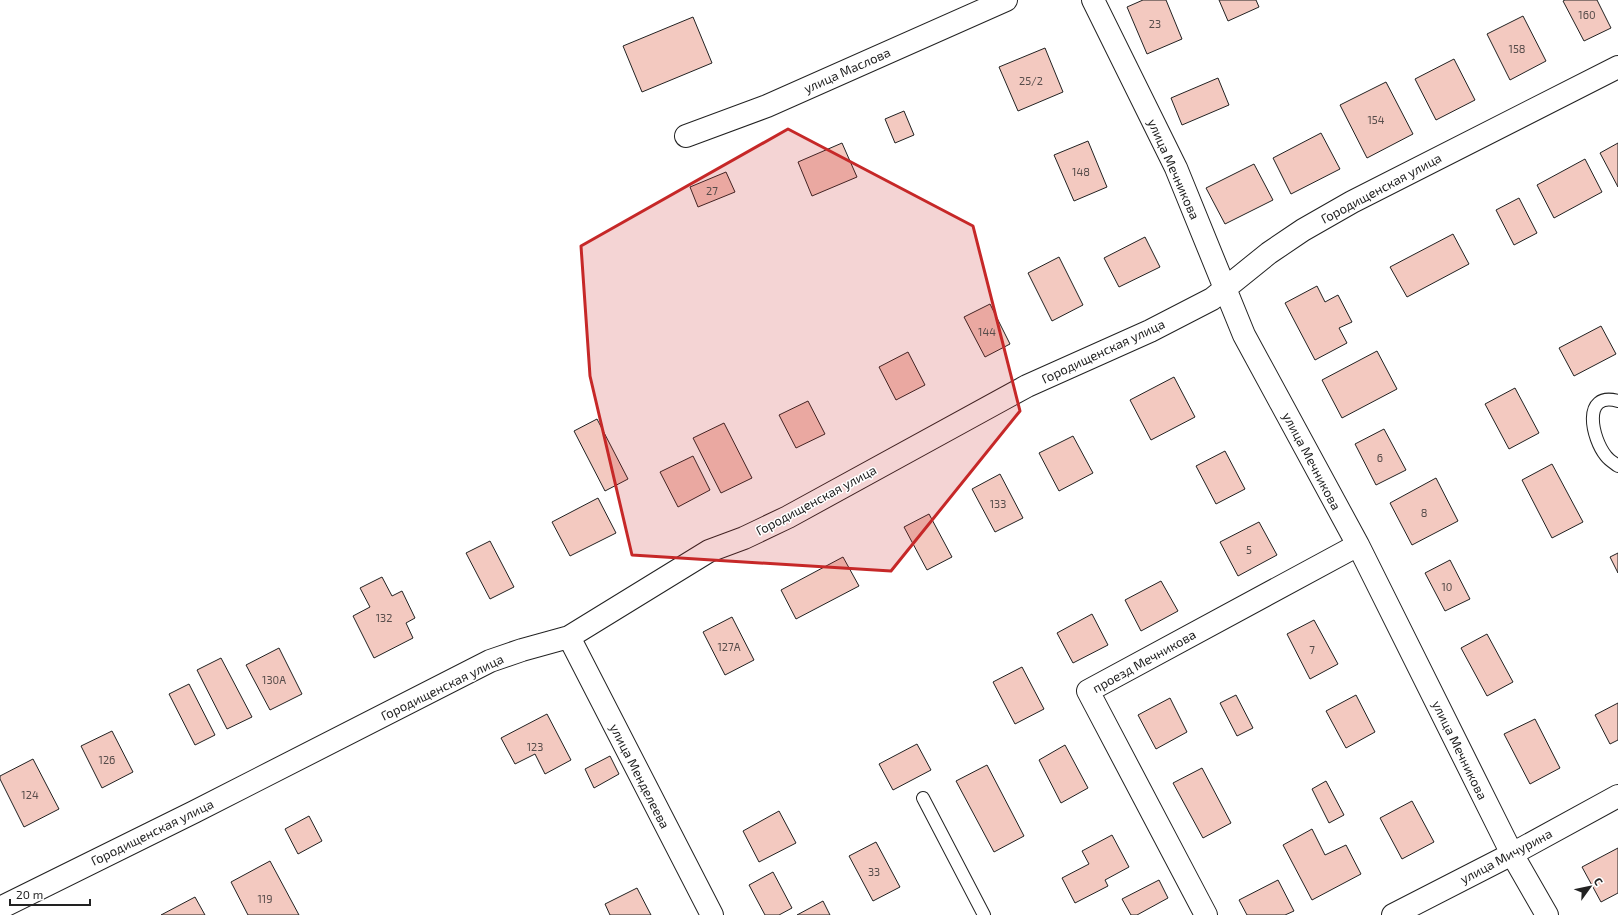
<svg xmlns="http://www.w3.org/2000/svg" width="1618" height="915" font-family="'Exo 2',sans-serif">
<rect width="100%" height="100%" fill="#fff"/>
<path fill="#f3c9c0" stroke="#222" d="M 1143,0 L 1166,0 L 1182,39 L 1147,54 L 1127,7 Z
M 1219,0 L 1256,0 L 1259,7 L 1228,21 Z
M 1565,0 L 1597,0 L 1611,28 L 1584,41 L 1563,1 Z
M 1523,16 L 1546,61 L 1510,80 L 1487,34 Z
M 693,17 L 712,63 L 642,92 L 623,46 Z
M 1045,48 L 1063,92 L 1018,111 L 999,67 Z
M 1454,59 L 1475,100 L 1436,120 L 1415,79 Z
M 1218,78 L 1229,105 L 1182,125 L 1171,98 Z
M 1386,82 L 1413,134 L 1367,158 L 1340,105 Z
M 904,111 L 914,135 L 895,143 L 885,119 Z
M 1321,133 L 1340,169 L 1291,194 L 1273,158 Z
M 1088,141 L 1107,187 L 1074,201 L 1054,155 Z
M 842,143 L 857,177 L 812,196 L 798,162 Z
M 1618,143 L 1618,187 L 1600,153 Z
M 1585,159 L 1602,192 L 1554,218 L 1537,185 Z
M 1254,164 L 1273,200 L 1225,224 L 1206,188 Z
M 726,172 L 735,192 L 698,207 L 690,187 Z
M 1519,198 L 1537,233 L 1514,245 L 1496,210 Z
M 1453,234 L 1469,264 L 1407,297 L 1390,267 Z
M 1145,237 L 1160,267 L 1119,287 L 1104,258 Z
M 1059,257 L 1083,305 L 1052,321 L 1028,273 Z
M 1317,286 L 1325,302 L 1338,295 L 1352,322 L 1339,328 L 1347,343 L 1315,360 L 1285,303 Z
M 990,304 L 1010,344 L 985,357 L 964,317 Z
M 1601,326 L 1616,354 L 1574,376 L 1559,348 Z
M 1377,351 L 1397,389 L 1342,418 L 1322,380 Z
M 908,352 L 925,385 L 896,400 L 879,367 Z
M 1174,377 L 1195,417 L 1151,440 L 1130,400 Z
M 1515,388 L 1539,433 L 1509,449 L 1485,404 Z
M 808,401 L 825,434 L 796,448 L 779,415 Z
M 597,419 L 628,479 L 605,491 L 574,431 Z
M 724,423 L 752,478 L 721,493 L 693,438 Z
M 1384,429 L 1406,470 L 1376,485 L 1355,444 Z
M 1073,436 L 1093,473 L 1059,491 L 1039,453 Z
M 1225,451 L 1245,489 L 1216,504 L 1196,466 Z
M 693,456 L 710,490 L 678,507 L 660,472 Z
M 1552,464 L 1583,522 L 1552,538 L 1522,480 Z
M 1000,474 L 1023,518 L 995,532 L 972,489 Z
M 1436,478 L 1458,521 L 1412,545 L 1390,503 Z
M 598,498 L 616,533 L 570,556 L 552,522 Z
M 929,514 L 952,557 L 927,570 L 904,527 Z
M 1259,522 L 1277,555 L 1238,576 L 1220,542 Z
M 490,541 L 514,587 L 490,599 L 466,553 Z
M 1618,553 L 1618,573 L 1610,557 Z
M 843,557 L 859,586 L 796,619 L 781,590 Z
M 1450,560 L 1470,599 L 1445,611 L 1425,573 Z
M 382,577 L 392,596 L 402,591 L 415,618 L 406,623 L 413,638 L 374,658 L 353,616 L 370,607 L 360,588 Z
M 1161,581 L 1178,611 L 1141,631 L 1125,600 Z
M 1092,614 L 1108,645 L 1073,663 L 1057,633 Z
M 732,617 L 754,660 L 725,675 L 703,632 Z
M 1314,620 L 1338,664 L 1310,679 L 1287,634 Z
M 1487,634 L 1513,682 L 1487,696 L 1461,648 Z
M 279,648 L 302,694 L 270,710 L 246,665 Z
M 221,658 L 252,717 L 227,729 L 197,670 Z
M 1022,667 L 1044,709 L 1015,724 L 993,682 Z
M 189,684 L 215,735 L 195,745 L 169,694 Z
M 1236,695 L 1253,728 L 1237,736 L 1220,703 Z
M 1356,695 L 1375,732 L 1346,748 L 1326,711 Z
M 1170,698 L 1187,732 L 1156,749 L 1138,715 Z
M 1618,703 L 1618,740 L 1610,744 L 1595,715 Z
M 547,714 L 571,760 L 545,774 L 535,754 L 515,764 L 501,738 Z
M 1535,719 L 1560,768 L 1530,784 L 1504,734 Z
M 112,731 L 133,772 L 102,788 L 81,746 Z
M 917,744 L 931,770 L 893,790 L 879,764 Z
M 1065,745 L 1088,788 L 1061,803 L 1039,760 Z
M 610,756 L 619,774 L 594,788 L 585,769 Z
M 33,759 L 59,809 L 24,827 L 0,779 L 0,776 Z
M 987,765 L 1024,836 L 994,852 L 956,781 Z
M 1202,768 L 1231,823 L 1203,838 L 1173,783 Z
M 1326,781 L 1344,815 L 1329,823 L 1312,789 Z
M 1412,801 L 1434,842 L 1402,859 L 1380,818 Z
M 779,811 L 796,843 L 759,862 L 743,831 Z
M 309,816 L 322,841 L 298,854 L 285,829 Z
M 1312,829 L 1325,855 L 1346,845 L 1361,874 L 1312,900 L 1283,845 Z
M 1112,835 L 1129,867 L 1105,880 L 1108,886 L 1075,903 L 1062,878 L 1089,864 L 1082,851 Z
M 876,842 L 900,887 L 873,901 L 849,856 Z
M 1618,848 L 1618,893 L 1601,902 L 1582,867 Z
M 270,861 L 299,915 L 248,915 L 231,882 Z
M 773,872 L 792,908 L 779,915 L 765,915 L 749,885 Z
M 1159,880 L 1168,898 L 1137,915 L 1131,915 L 1122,899 Z
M 1278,880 L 1294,911 L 1285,915 L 1247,915 L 1239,900 Z
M 637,888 L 651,915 L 610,915 L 605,904 Z
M 195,897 L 205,915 L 161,915 Z
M 823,901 L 830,915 L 797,915 Z"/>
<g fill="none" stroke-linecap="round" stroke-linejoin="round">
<defs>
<path id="lane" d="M 1618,401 C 1581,391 1592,439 1606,456 C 1609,460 1614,463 1618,466
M 923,798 L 984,915"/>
<path id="street" d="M 1093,0 L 1176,168 L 1244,335 L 1358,545 L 1512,854 L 1547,915
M 686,136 L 767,106 L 1006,0
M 569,637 L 712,915
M 0,908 L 194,812 L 490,661 L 522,650 L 569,637 L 709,551 L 744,538 L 788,517 L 1027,386 L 1150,331 L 1212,299 L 1269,253 L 1303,230 L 1352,202 L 1618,67
M 1206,915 L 1088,691 L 1358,545
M 1393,915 L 1512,854 L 1618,796"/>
</defs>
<use href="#lane" stroke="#222" stroke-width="14"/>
<use href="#street" stroke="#222" stroke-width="24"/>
<use href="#lane" stroke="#fff" stroke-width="12"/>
<use href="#street" stroke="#fff" stroke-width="22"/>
</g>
<path fill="#c62828" fill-opacity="0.2" stroke="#c62828" stroke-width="3" stroke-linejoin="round" d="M 788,129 L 973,226 L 1020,411 L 891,571 L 632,555 L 590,376 L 581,246 Z"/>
<g text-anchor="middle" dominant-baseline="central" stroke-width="3" stroke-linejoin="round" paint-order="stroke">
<g font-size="11" fill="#564c4a">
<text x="1587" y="14">160</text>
<text x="1155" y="23">23</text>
<text x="1517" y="48">158</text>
<text x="1031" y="80">25/2</text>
<text x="1376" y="119">154</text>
<text x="1081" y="171">148</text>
<text x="712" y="190">27</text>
<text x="987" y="331">144</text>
<text x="1380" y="457">6</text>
<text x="998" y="503">133</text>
<text x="1424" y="512">8</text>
<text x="1249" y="549">5</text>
<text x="1447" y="586">10</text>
<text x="384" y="617">132</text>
<text x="729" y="646">127А</text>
<text x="1312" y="649">7</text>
<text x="274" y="679">130А</text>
<text x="535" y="746">123</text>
<text x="107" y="759">126</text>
<text x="30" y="794">124</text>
<text x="874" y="871">33</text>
<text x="265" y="898">119</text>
</g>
<g font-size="13" fill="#222" stroke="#fff">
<text transform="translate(847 70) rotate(-24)">улица Маслова</text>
<text transform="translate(1174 169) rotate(66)">улица Мечникова</text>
<text transform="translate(1381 188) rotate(-28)">Городищенская улица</text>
<text transform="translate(1103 351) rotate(-25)">Городищенская улица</text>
<text transform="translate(1312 461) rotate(62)">улица Мечникова</text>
<text transform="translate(816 500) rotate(-28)">Городищенская улица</text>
<text transform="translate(1144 661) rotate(-29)">проезд Мечникова</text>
<text transform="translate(442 687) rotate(-26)">Городищенская улица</text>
<text transform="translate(1460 750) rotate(64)">улица Мечникова</text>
<text transform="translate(640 776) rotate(63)">улица Менделеева</text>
<text transform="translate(152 832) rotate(-26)">Городищенская улица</text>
<text transform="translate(1506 856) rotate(-28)">улица Мичурина</text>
</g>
</g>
<g transform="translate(1590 887) rotate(57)" stroke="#ffffff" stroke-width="3" paint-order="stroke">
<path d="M0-3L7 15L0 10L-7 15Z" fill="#222222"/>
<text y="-6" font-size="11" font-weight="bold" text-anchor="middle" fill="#222222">С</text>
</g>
<path d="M10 899v6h80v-6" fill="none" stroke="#222222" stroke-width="2"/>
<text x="16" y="899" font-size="12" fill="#222222" stroke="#ffffff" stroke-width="3" paint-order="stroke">20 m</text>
</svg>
